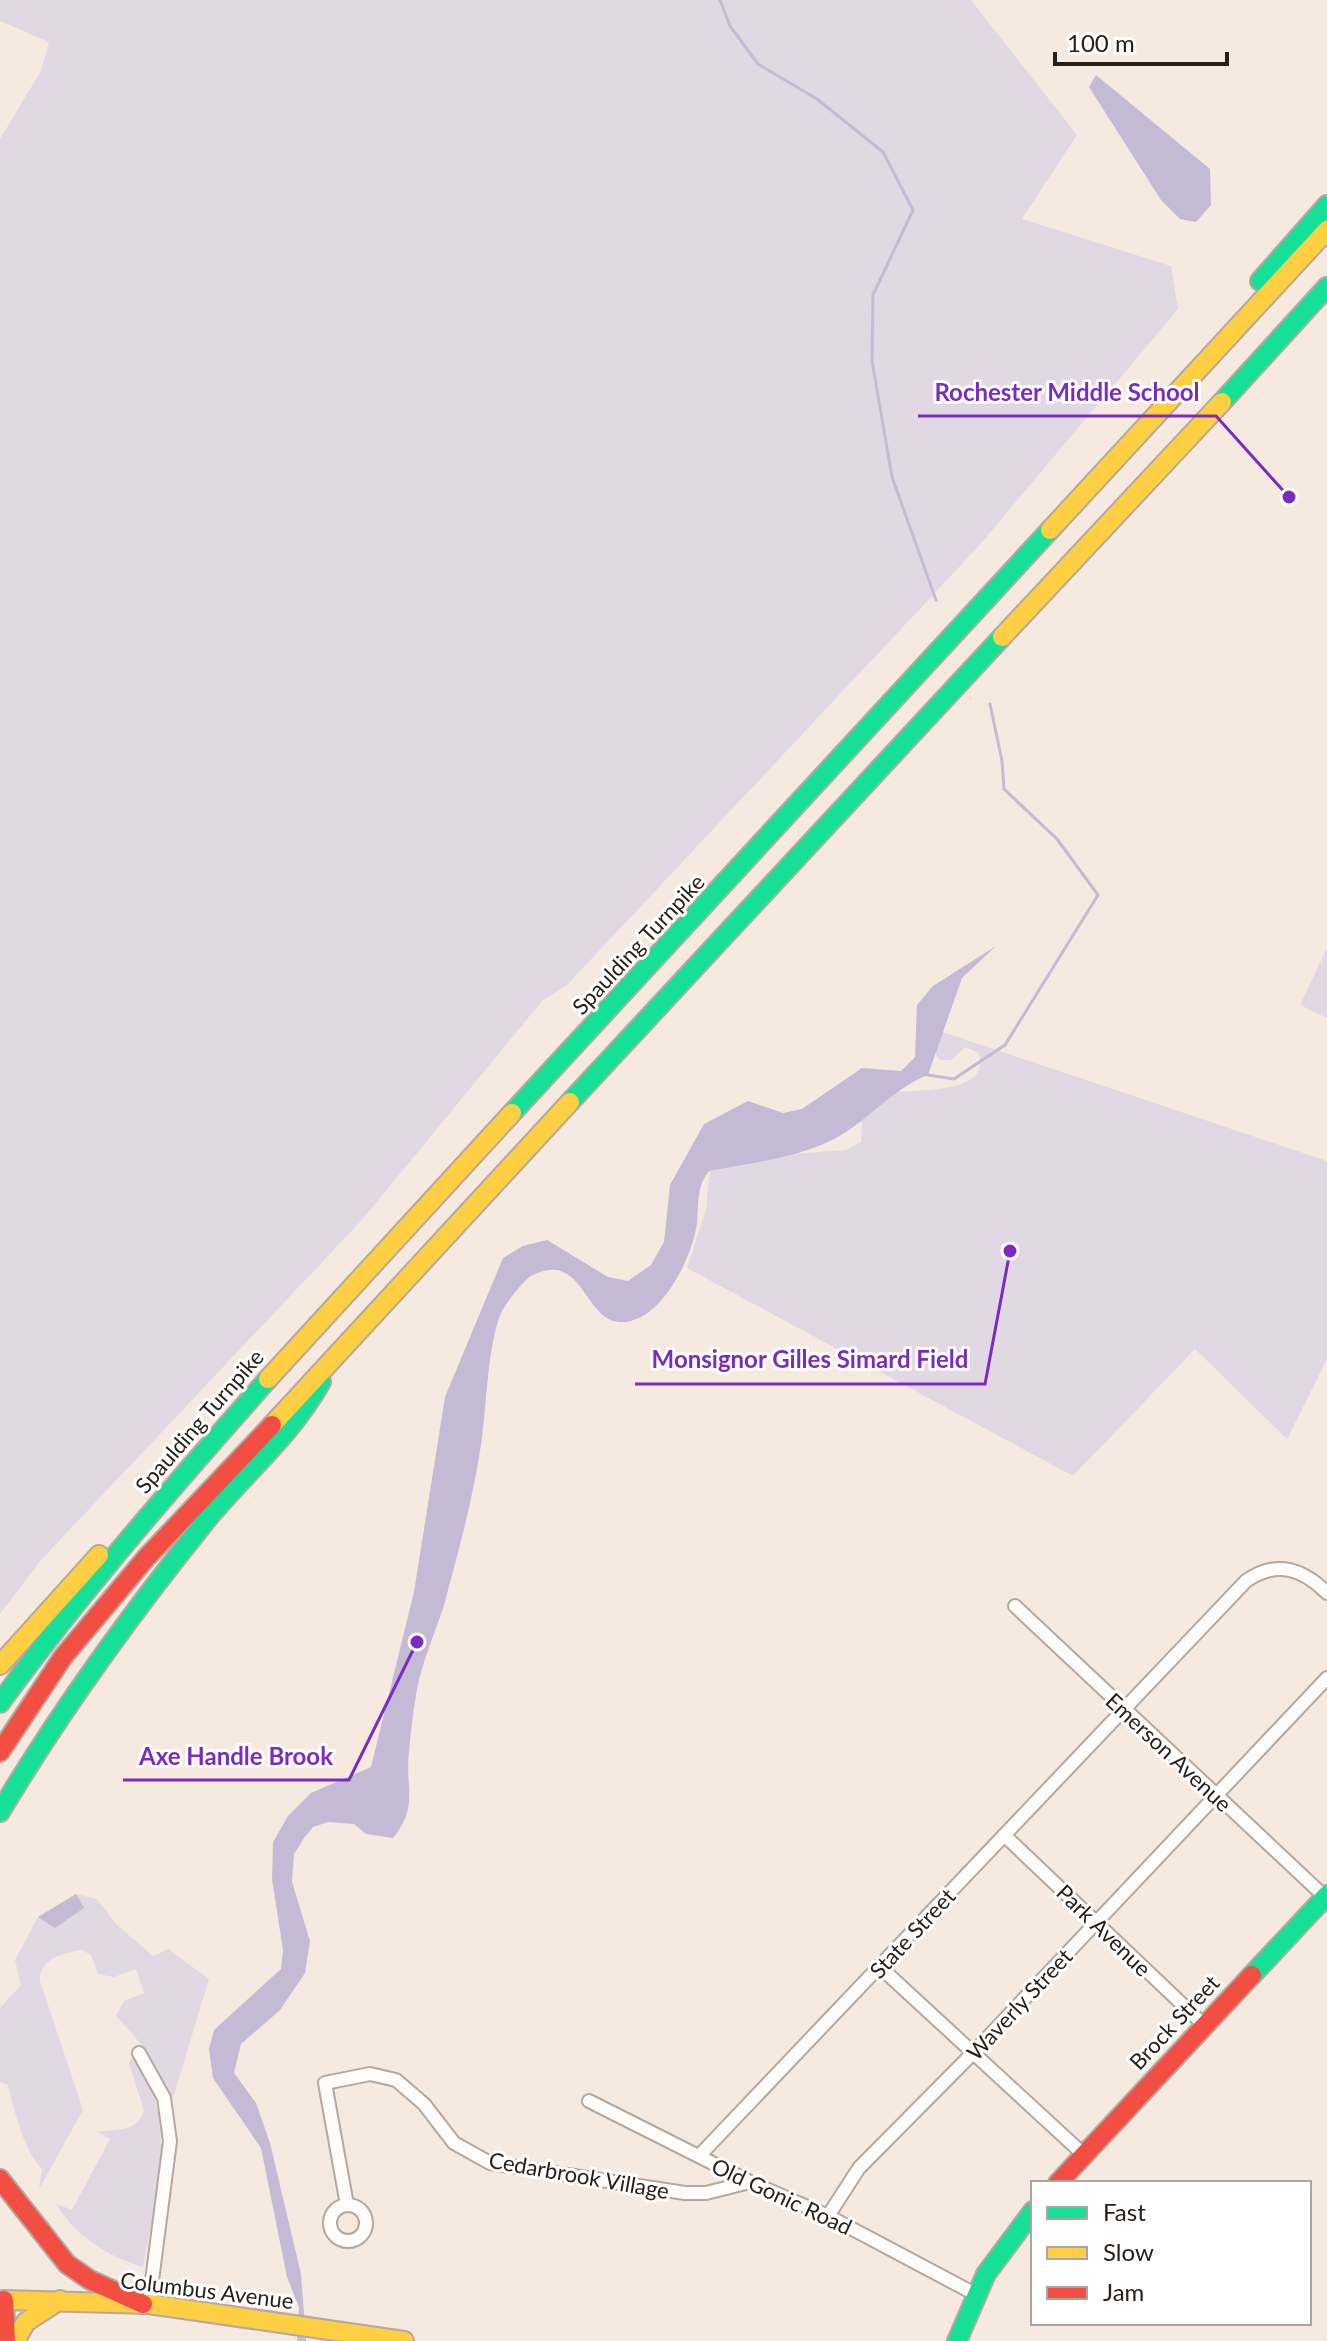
<svg xmlns="http://www.w3.org/2000/svg" width="1327" height="2341" font-family="Lato,sans-serif">
<rect width="100%" height="100%" fill="#f6eae0"/>
<path fill="#e1d8e3" d="M 0,0 L 971,0 L 1077,135 L 1022,219 L 1171,266 L 1178,309 L 977,548 L 567,985 L 542,1001 L 361,1221 L 41,1560 L 0,1614 L 0,139 L 41,71 L 49,42 L 0,21 Z
M 1327,948 L 1327,1018 L 1300,1005 Z
M 931,1028 L 1327,1161 L 1327,1359 L 1287,1439 L 1195,1349 L 1073,1476 L 687,1268 L 706,1210 L 711,1160 L 846,1150 L 861,1142 L 862,1118 L 881,1093 C 903,1089 993,1098 979,1053 L 965,1047 L 951,1060 L 940,1060 L 933,1051 Z
M 76,1894 L 97,1899 L 116,1924 L 153,1956 L 168,1949 L 209,1979 L 174,2095 L 169,2099 L 144,2047 L 116,2016 L 124,2001 L 144,1993 L 136,1969 L 114,1977 L 98,1974 L 91,1955 L 82,1950 C 64,1953 39,1958 40,1981 L 83,2110 L 39,2189 L 42,2169 C 24,2151 14,2110 8,2085 L 0,2082 L 0,2008 L 21,1985 L 15,1960 L 38,1917 Z
M 131,2058 L 137,2059 C 179,2130 156,2192 143,2267 C 106,2256 75,2235 55,2203 L 72,2210 L 110,2139 L 98,2132 C 115,2128 137,2134 144,2110 L 129,2064 Z"/>
<path fill="#c4bad5" d="M 1096,75 L 1210,169 L 1211,205 L 1196,222 L 1180,219 L 1161,200 L 1089,87 Z
M 996,946 L 962,978 L 928,1075 C 892,1089 869,1120 836,1138 C 798,1158 751,1163 709,1171 C 696,1187 699,1204 697,1223 C 693,1254 668,1305 639,1318 C 582,1343 591,1245 531,1276 C 524,1280 505,1304 501,1313 C 486,1349 487,1416 479,1457 C 471,1506 457,1557 444,1605 C 436,1630 425,1655 419,1680 C 414,1703 411,1729 409,1752 C 405,1789 419,1806 393,1838 L 366,1834 L 354,1824 L 328,1822 L 313,1827 L 304,1838 L 294,1854 L 292,1882 L 310,1941 L 305,1973 L 280,2010 L 241,2044 L 234,2073 L 256,2103 L 270,2143 L 301,2274 L 306,2341 L 297,2341 L 299,2307 L 287,2277 L 261,2148 L 213,2078 L 209,2049 L 214,2030 L 281,1969 L 283,1950 L 272,1879 L 273,1842 L 288,1816 L 311,1793 L 371,1767 L 414,1592 L 445,1397 L 503,1258 L 523,1246 L 547,1240 L 608,1277 L 628,1281 L 651,1265 L 664,1242 L 670,1185 L 704,1124 L 748,1101 L 783,1113 L 802,1109 L 862,1068 L 901,1071 L 915,1057 L 917,1005 L 933,986 Z
M 76,1894 L 84,1908 L 55,1928 L 38,1917 Z"/>
<g fill="none" stroke-linecap="round" stroke-linejoin="round">
<path stroke="#c4bad5" stroke-width="3" d="M 720,0 L 730,26 L 758,64 L 817,99 L 883,152 L 913,210 L 873,295 L 872,361 L 892,477 L 936,600
M 928,1075 L 954,1079 L 1005,1045 L 1098,895 L 1057,839 L 1004,789 L 1002,761 L 990,704"/>
<defs>
<path id="street" d="M 1015,1606 L 1325,1897
M 1004,1835 L 1204,2025
M 880,1967 L 1083,2154
M 139,2053 L 164,2098 L 170,2141 L 149,2304
M 589,2101 L 750,2182 L 828,2216 L 975,2294
M 699,2156 L 1246,1581 C 1276,1560 1302,1568 1327,1593
M 347,2205 L 325,2083 L 370,2074 L 396,2080 L 424,2104 L 454,2143 L 490,2163 L 685,2193 L 706,2193 L 750,2182
M330 2223a18 18 0 1 1 36 0a18 18 0 1 1-36 0Z
M 828,2216 L 859,2168 L 973,2053 L 1327,1678"/>
<path id="fast" d="M 1260,281 L 1327,205
M 1222,402 L 1327,287
M 570,1102 L 1002,637
M 512,1113 L 1050,530
M 0,1703 C 83,1589 175,1484 268,1379
M 0,1812 C 61,1710 130,1615 204,1523 C 243,1475 291,1436 321,1382
M 1252,1975 L 1327,1895
M 957,2341 L 986,2274 L 1033,2211"/>
<path id="slow" d="M 1050,530 L 1327,230
M 1002,637 L 1222,402
M 268,1379 L 512,1113
M 272,1425 L 570,1102
M 0,1665 L 99,1555
M 4,2300 L 149,2304 L 404,2341
M 15,2341 L 26,2322 L 60,2300"/>
<path id="jam" d="M 0,1752 L 63,1657 L 146,1558 L 272,1425
M 0,2179 L 67,2264 L 90,2280 L 143,2304
M 1058,2183 L 1252,1975
M 4,2300 L 6,2341"/>
</defs>
<use href="#street" stroke="#b2a9a1" stroke-width="16"/>
<use href="#fast" stroke="#b2a9a1" stroke-width="22"/>
<use href="#slow" stroke="#b2a9a1" stroke-width="22"/>
<use href="#jam" stroke="#b2a9a1" stroke-width="22"/>
<use href="#street" stroke="#fefcfa" stroke-width="12"/>
<use href="#fast" stroke="#16e098" stroke-width="18"/>
<use href="#slow" stroke="#ffcf43" stroke-width="18"/>
<use href="#jam" stroke="#f24e42" stroke-width="18"/>
</g>
<g text-anchor="middle" dominant-baseline="central" stroke-width="6" stroke-linejoin="round" paint-order="stroke">
<g font-size="22" fill="#27201a" stroke="#fff">
<text transform="translate(638 944) rotate(-47)">Spaulding Turnpike</text>
<text transform="translate(199 1421) rotate(-49)">Spaulding Turnpike</text>
<text transform="translate(1169 1752) rotate(43)">Emerson Avenue</text>
<text transform="translate(1104 1930) rotate(44)">Park Avenue</text>
<text transform="translate(912 1933) rotate(-47)">State Street</text>
<text transform="translate(1019 2004) rotate(-47)">Waverly Street</text>
<text transform="translate(1174 2022) rotate(-47)">Brock Street</text>
<text transform="translate(579 2175) rotate(10)">Cedarbrook Village</text>
<text transform="translate(782 2196) rotate(25)">Old Gonic Road</text>
<text transform="translate(207 2290) rotate(7)">Columbus Avenue</text>
</g>
</g>
<path fill="none" stroke="#7b2cbf" stroke-width="3" d="M1289 497L1216 416H918M1010 1251L985 1384H635M417 1642L349 1780H123"/>
<g fill="#7b2cbf" stroke="#fff" stroke-width="3">
<circle cx="1289" cy="497" r="8"/>
<circle cx="1010" cy="1251" r="8"/>
<circle cx="417" cy="1642" r="8"/>
</g>
<g font-size="24" text-anchor="middle" font-weight="bold" fill="#7b2cbf" stroke="#fff" stroke-width="6" stroke-linejoin="round" paint-order="stroke">
<text x="1067" y="401">Rochester Middle School</text>
<text x="810" y="1368">Monsignor Gilles Simard Field</text>
<text x="236" y="1765">Axe Handle Brook</text>
</g>
<rect x="1031" y="2181" width="280" height="144" fill="#ffffff" stroke="#a9a6a3" stroke-width="2"/>
<rect x="1047" y="2207" width="40" height="12" fill="#16e098" stroke="#a9a6a3" stroke-width="2"/>
<text x="1103" y="2221" font-size="24" fill="#27201a">Fast</text>
<rect x="1047" y="2247" width="40" height="12" fill="#ffcf43" stroke="#a9a6a3" stroke-width="2"/>
<text x="1103" y="2261" font-size="24" fill="#27201a">Slow</text>
<rect x="1047" y="2287" width="40" height="12" fill="#f24e42" stroke="#a9a6a3" stroke-width="2"/>
<text x="1103" y="2301" font-size="24" fill="#27201a">Jam</text>
<path d="M1055 52v12h172v-12" fill="none" stroke="#27201a" stroke-width="4"/>
<text x="1067" y="52" font-size="24" fill="#27201a" stroke="#ffffff" stroke-width="6" paint-order="stroke">100 m</text>
</svg>
